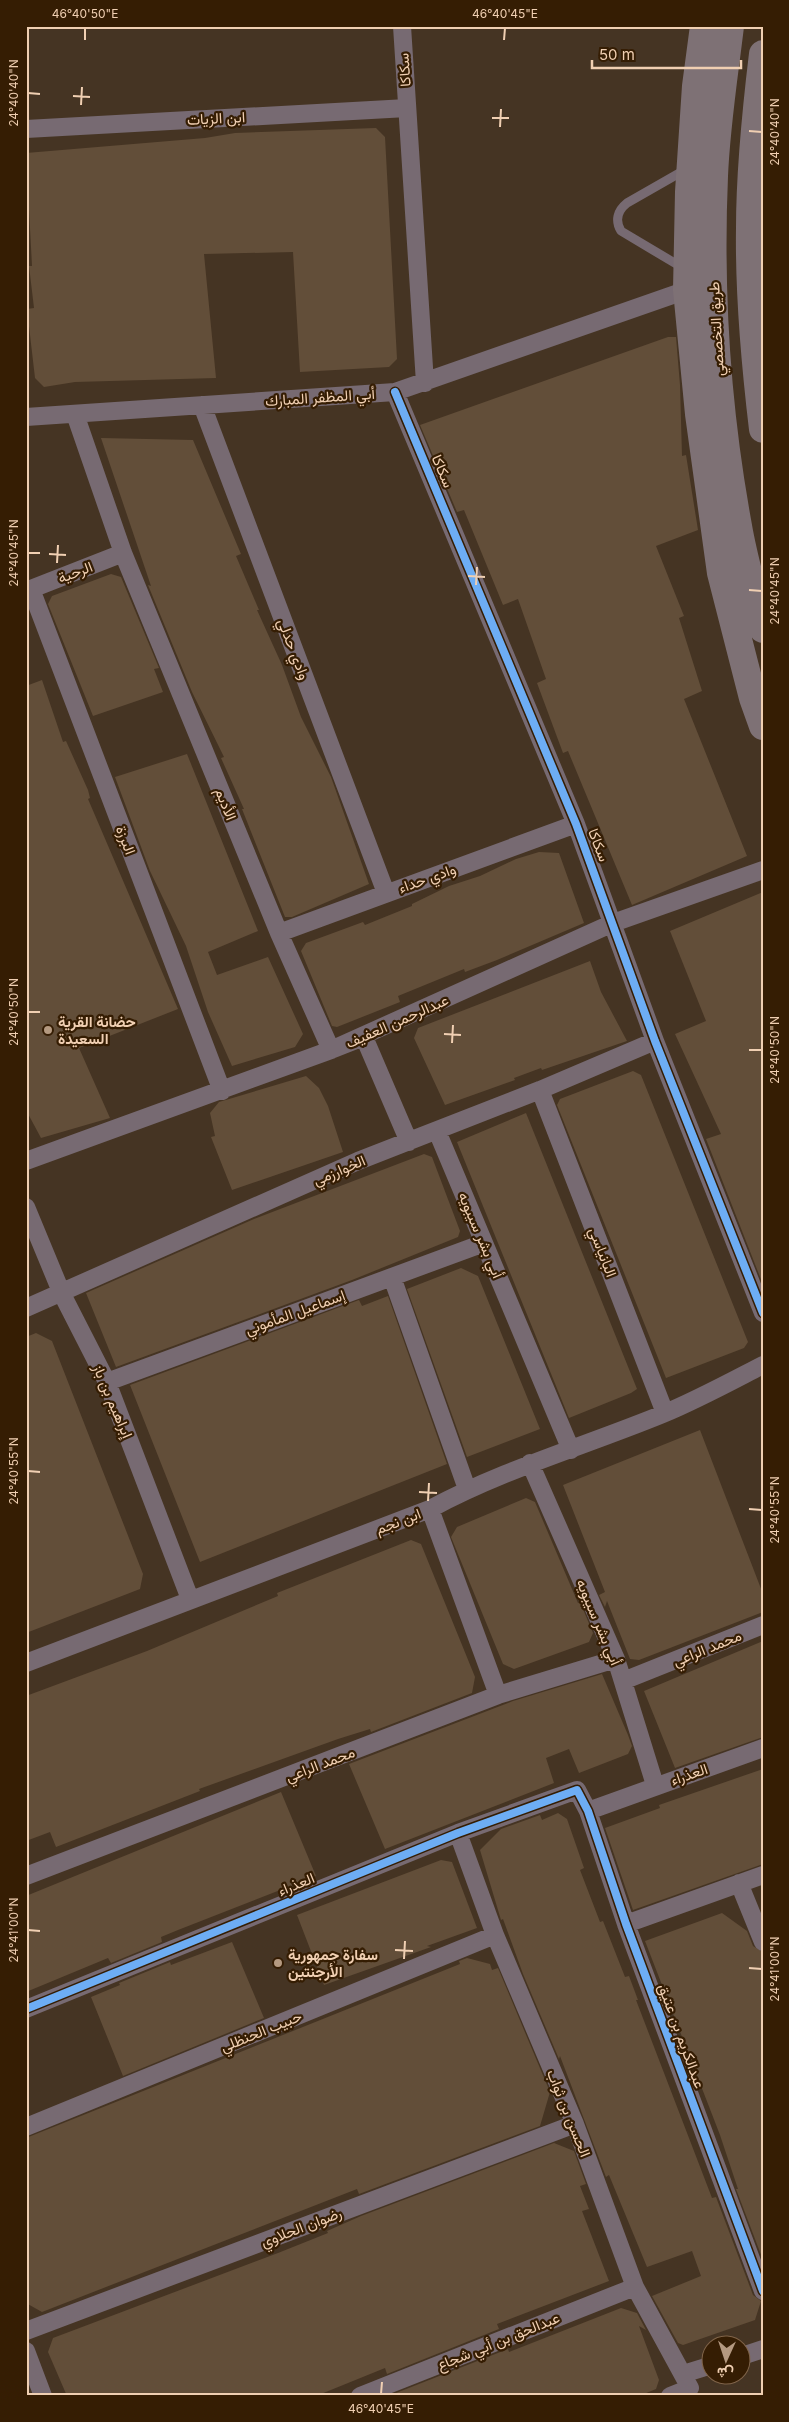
<svg xmlns="http://www.w3.org/2000/svg" width="789" height="2422" font-family="Inter,Vazirmatn,sans-serif">
<rect width="100%" height="100%" fill="#453423"/>
<path fill="#624e39" d="M 376,128 L 385,137 L 397,359 L 389,367 L 300,372 L 293,252 L 204,254 L 216,378 L 75,382 L 44,387 L 35,378 L 27,309 L 34,308 L 29,266 L 32,266 L 26,153 L 205,138 L 235,133 Z
M 668,337 L 676,337 L 680,385 L 682,456 L 686,455 L 698,530 L 656,546 L 684,616 L 679,618 L 702,691 L 684,699 L 747,856 L 632,905 L 568,751 L 563,753 L 537,683 L 546,679 L 518,599 L 503,605 L 464,510 L 457,512 L 420,425 Z
M 101,438 L 193,440 L 241,554 L 236,556 L 259,610 L 257,610 L 282,665 L 301,717 L 331,777 L 369,884 L 292,917 L 285,917 L 242,809 L 244,809 L 221,758 L 224,757 L 192,692 L 148,585 L 151,586 Z
M 111,574 L 121,577 L 159,668 L 154,669 L 163,692 L 93,716 L 48,604 L 52,596 Z
M 42,680 L 63,742 L 66,741 L 88,790 L 90,798 L 88,799 L 178,1009 L 79,1048 L 110,1118 L 41,1138 L 26,1110 L 26,686 Z
M 187,754 L 258,931 L 208,952 L 217,975 L 268,957 L 303,1034 L 295,1047 L 232,1066 L 208,1012 L 186,946 L 150,871 L 115,777 Z
M 539,852 L 559,853 L 584,923 L 497,960 L 465,972 L 464,969 L 398,996 L 400,1002 L 337,1027 L 332,1026 L 301,951 L 306,943 L 363,922 L 365,925 L 412,906 L 412,904 L 449,886 L 480,876 L 516,859 Z
M 763,892 L 763,1282 L 762,1282 L 706,1139 L 721,1134 L 675,1034 L 706,1021 L 670,931 Z
M 590,961 L 601,992 L 627,1041 L 542,1070 L 541,1068 L 514,1078 L 515,1080 L 445,1105 L 414,1038 L 418,1028 Z
M 633,1071 L 641,1075 L 748,1342 L 744,1348 L 666,1378 L 557,1105 L 560,1099 Z
M 306,1076 L 319,1088 L 328,1106 L 343,1152 L 232,1190 L 211,1137 L 215,1136 L 210,1113 L 219,1102 Z
M 526,1113 L 637,1389 L 631,1393 L 569,1418 L 457,1142 Z
M 424,1154 L 432,1157 L 460,1231 L 458,1237 L 352,1280 L 116,1367 L 86,1293 L 254,1219 Z
M 461,1268 L 478,1276 L 540,1429 L 467,1457 L 407,1289 Z
M 388,1296 L 447,1464 L 200,1562 L 130,1385 L 359,1300 L 362,1306 Z
M 36,1333 L 52,1341 L 143,1574 L 140,1589 L 26,1633 L 26,1337 Z
M 700,1430 L 763,1594 L 763,1612 L 639,1660 L 630,1659 L 607,1601 L 605,1607 L 599,1595 L 605,1592 L 563,1485 Z
M 526,1498 L 535,1502 L 578,1603 L 580,1602 L 593,1633 L 589,1642 L 514,1669 L 503,1664 L 451,1537 L 457,1527 Z
M 411,1540 L 421,1544 L 475,1677 L 472,1693 L 371,1732 L 370,1729 L 338,1739 L 199,1789 L 200,1791 L 56,1847 L 50,1832 L 26,1841 L 26,1696 L 147,1651 L 278,1596 L 277,1593 Z
M 763,1641 L 763,1737 L 675,1768 L 644,1691 Z
M 602,1674 L 628,1735 L 632,1746 L 628,1754 L 579,1773 L 569,1749 L 546,1758 L 554,1783 L 385,1849 L 349,1764 L 513,1701 Z
M 763,1769 L 763,1864 L 633,1910 L 605,1828 L 660,1808 L 659,1805 Z
M 281,1792 L 316,1876 L 178,1930 L 161,1937 L 162,1942 L 111,1963 L 108,1958 L 26,1992 L 26,1896 Z
M 558,1813 L 567,1819 L 584,1868 L 580,1870 L 600,1922 L 603,1921 L 625,1977 L 629,1976 L 638,2000 L 636,2000 L 712,2198 L 716,2197 L 753,2295 L 761,2301 L 755,2320 L 683,2345 L 678,2343 L 652,2296 L 701,2276 L 692,2251 L 647,2267 L 609,2175 L 606,2177 L 560,2056 L 559,2059 L 523,1974 L 503,1919 L 501,1920 L 480,1850 L 501,1829 L 540,1815 L 542,1820 Z
M 441,1860 L 452,1862 L 477,1928 L 427,1946 L 431,1947 L 324,1985 L 297,1915 Z
M 722,1913 L 747,1931 L 753,1946 L 763,1952 L 763,2260 L 736,2189 L 738,2189 L 720,2135 L 645,1941 Z
M 232,1942 L 264,2018 L 123,2076 L 91,1997 L 120,1985 L 119,1983 L 170,1962 L 171,1965 Z
M 467,1958 L 490,1964 L 492,1970 L 498,1968 L 550,2092 L 540,2126 L 359,2194 L 357,2189 L 42,2312 L 26,2303 L 26,2138 L 460,1964 L 459,1961 Z
M 554,2143 L 574,2151 L 586,2184 L 580,2186 L 589,2209 L 582,2211 L 609,2281 L 497,2324 L 499,2329 L 387,2374 L 385,2368 L 316,2396 L 67,2396 L 48,2352 L 53,2338 L 278,2253 L 328,2233 L 327,2231 L 361,2216 Z
M 621,2308 L 637,2313 L 646,2330 L 639,2326 L 659,2380 L 656,2389 L 639,2396 L 396,2396 L 396,2393 L 508,2349 L 509,2352 Z"/>
<g fill="none" stroke-linecap="round" stroke-linejoin="round">
<path stroke="#776a72" stroke-width="9" d="M 683,268 L 621,231 C 615,221 617,211 627,203 L 683,171 L 684,167"/>
<path stroke="#776a72" stroke-width="18" d="M 402,26 L 425,383
M 26,129 L 407,108
M 395,392 L 576,824 L 655,1041 L 763,1313
M 202,405 L 386,893
M 75,414 L 123,553 L 279,933 L 331,1050 L 364,1037 L 409,1142
M 26,417 L 395,392 L 687,290
M 31,589 L 222,1091
M 26,591 L 123,553
M 279,933 L 576,824
M 540,1090 L 665,1413
M 437,1131 L 571,1450
M 26,1161 L 331,1050 L 613,923 L 763,870
M 26,1207 L 62,1294 L 107,1382 L 190,1599
M 392,1277 L 467,1489
M 26,1308 L 358,1161 L 540,1090 L 655,1041
M 107,1382 L 484,1243
M 530,1463 L 616,1659 L 655,1785
M 430,1509 L 498,1695
M 26,1663 L 430,1509 C 504,1469 585,1446 663,1414 C 697,1400 730,1382 763,1365
M 623,1681 L 763,1625
M 588,1811 L 763,1748
M 458,1833 L 495,1935 L 575,2124 L 635,2287 L 690,2388 L 670,2396
M 26,1876 L 498,1695 L 616,1659
M 739,1883 L 763,1942
M 626,1924 L 763,1875
M 26,2009 L 458,1833 L 577,1790 L 588,1811 L 626,1924 L 763,2291
M 26,2127 L 495,1935
M 26,2331 L 575,2124
M 26,2351 L 43,2396
M 742,2356 L 763,2349
M 683,2374 L 712,2365
M 360,2396 L 635,2287"/>
<path stroke="#7e7175" stroke-width="28" d="M 704,26 L 696,86 L 689,192 L 687,290 L 699,414 L 721,573 L 753,698 L 763,726
M 730,26 C 724,76 716,126 714,176 C 709,293 717,412 738,526 C 744,561 754,595 763,629
M 763,54 C 756,112 750,170 750,228 C 749,295 755,362 763,429"/>
<defs>
<path id="cycleway" d="M 395,392 L 576,824 L 655,1041 L 763,1313
M 26,2009 L 458,1833 L 577,1790 L 588,1811 L 626,1924 L 763,2291"/>
</defs>
<use href="#cycleway" stroke="#351d03" stroke-width="11"/>
<use href="#cycleway" stroke="#6dadf4" stroke-width="8"/>
</g>
<path fill="none" stroke="#f0cfb2" stroke-width="2" d="M 85,40 L 85,28M 504,40 L 505,28M 28,93 L 40,94M 73,96 L 90,97M 81,105 L 82,87M 492,118 L 509,118M 500,127 L 501,109M 749,131 L 762,132M 28,553 L 40,553M 49,554 L 66,555M 57,563 L 58,545M 468,576 L 485,577M 476,585 L 477,567M 749,590 L 762,591M 28,1012 L 40,1012M 444,1034 L 461,1035M 452,1043 L 453,1025M 749,1050 L 762,1050M 28,1471 L 40,1472M 419,1492 L 437,1493M 428,1501 L 429,1483M 749,1509 L 762,1510M 28,1930 L 40,1931M 395,1950 L 413,1951M 404,1959 L 405,1941M 749,1968 L 762,1969M 381,2394 L 382,2382"/>
<g fill="#b49980" stroke="#351d03" stroke-width="2">
<circle cx="48" cy="1030" r="5"/>
<circle cx="278" cy="1963" r="5"/>
</g>
<g text-anchor="middle" dominant-baseline="central" stroke-width="4.5" stroke-linejoin="round" paint-order="stroke">
<g font-size="15" fill="#f0cfb2" stroke="#351d03">
<text transform="translate(404 70) rotate(-94)">سكاكا</text>
<text transform="translate(216 118) rotate(-3)">ابن الزيات</text>
<text transform="translate(716 329) rotate(-93)">طريق التخصصي</text>
<text transform="translate(320 397) rotate(-4)">أبي المظفر المبارك</text>
<text transform="translate(443 471) rotate(67)">سكاكا</text>
<text transform="translate(75 572) rotate(-21)">الرحية</text>
<text transform="translate(294 649) rotate(69)">وادي حدلي</text>
<text transform="translate(226 804) rotate(68)">الأديم</text>
<text transform="translate(126 840) rotate(69)">البرزة</text>
<text transform="translate(599 845) rotate(69)">سكاكا</text>
<text transform="translate(427 878) rotate(-20)">وادي حداء</text>
<text transform="translate(397 1021) rotate(-24)">عبدالرحمن العفيف</text>
<text transform="translate(339 1170) rotate(-23)">الخوارزمي</text>
<text transform="translate(481 1235) rotate(67)">أبي بشر سيبويه</text>
<text transform="translate(603 1252) rotate(69)">البانياسي</text>
<text transform="translate(295 1312) rotate(-20)">إسماعيل المأموني</text>
<text transform="translate(113 1401) rotate(67)">إبراهيم بن باز</text>
<text transform="translate(398 1521) rotate(-21)">ابن نجم</text>
<text transform="translate(599 1622) rotate(67)">أبي بشر سيبويه</text>
<text transform="translate(707 1648) rotate(-22)">محمد الراعي</text>
<text transform="translate(320 1764) rotate(-21)">محمد الراعي</text>
<text transform="translate(689 1774) rotate(-19)">العذراء</text>
<text transform="translate(296 1884) rotate(-22)">العذراء</text>
<text transform="translate(261 2031) rotate(-22)">حبيب الحنظلي</text>
<text transform="translate(682 2036) rotate(70)">عبدالكريم بن عتيق</text>
<text transform="translate(569 2113) rotate(68)">الحسن بن ثواب</text>
<text transform="translate(301 2227) rotate(-21)">رضوان الحلاوي</text>
<text transform="translate(498 2341) rotate(-22)">عبدالحق بن أبي شجاع</text>
</g>
<g font-size="15" font-weight="bold" fill="#f0cfb2" stroke="#351d03" text-anchor="start">
<text x="58" y="1021">حضانة القرية<tspan x="58" dy="17">السعيدة</tspan></text>
<text x="288" y="1954">سفارة جمهورية<tspan x="288" dy="17">الأرجنتين</tspan></text>
</g>
</g>
<rect width="789" height="2422" fill="none" stroke="#351d03" stroke-width="55"/>
<g transform="translate(726 2360) rotate(183)"><circle r="24" fill="#351d03" stroke="#806449"/>
<path d="M0-4L9 19L0 12L-9 19Z" fill="#b49980"/>
<text y="-8" font-size="14" font-weight="bold" text-anchor="middle" fill="#f0cfb2">ش</text>
</g>
<path d="M592 60v8h149v-8" fill="none" stroke="#f0cfb2" stroke-width="2.5"/>
<text x="599" y="60" font-size="15" fill="#f0cfb2" stroke="#351d03" stroke-width="4" paint-order="stroke">50 m</text>
<rect x="28" y="28" width="734" height="2366" fill="none" stroke="#f0cfb2" stroke-width="2"/>
<g font-size="12" text-anchor="middle" fill="#f0cfb2">
<text x="85" y="18">46°40'50"E</text>
<text x="505" y="18">46°40'45"E</text>
<text transform="translate(14 93) rotate(-90)" y="4">24°40'40"N</text>
<text transform="translate(775 132) rotate(-90)" y="4">24°40'40"N</text>
<text transform="translate(14 553) rotate(-90)" y="4">24°40'45"N</text>
<text transform="translate(775 591) rotate(-90)" y="4">24°40'45"N</text>
<text transform="translate(14 1012) rotate(-90)" y="4">24°40'50"N</text>
<text transform="translate(775 1050) rotate(-90)" y="4">24°40'50"N</text>
<text transform="translate(14 1471) rotate(-90)" y="4">24°40'55"N</text>
<text transform="translate(775 1510) rotate(-90)" y="4">24°40'55"N</text>
<text transform="translate(14 1930) rotate(-90)" y="4">24°41'00"N</text>
<text transform="translate(775 1969) rotate(-90)" y="4">24°41'00"N</text>
<text x="381" y="2413">46°40'45"E</text>
</g>
</svg>
